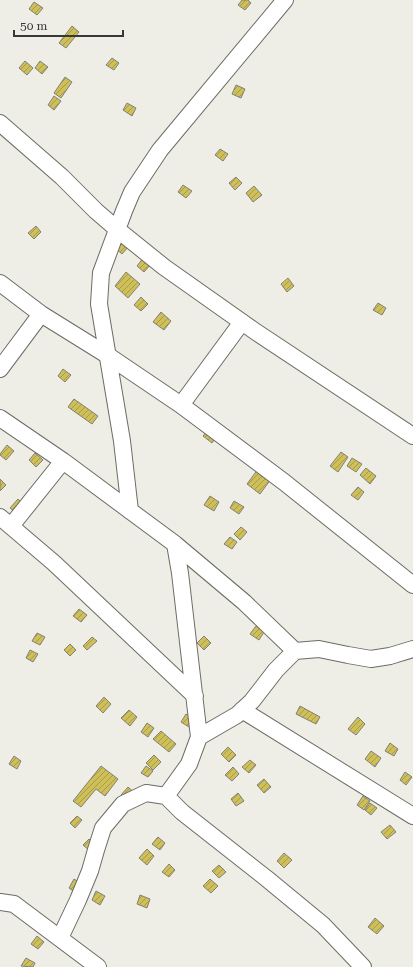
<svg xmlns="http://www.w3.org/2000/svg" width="413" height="967" font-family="'Roboto Serif',serif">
<defs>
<pattern id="building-hatch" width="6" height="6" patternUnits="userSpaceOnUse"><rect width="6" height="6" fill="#cebf59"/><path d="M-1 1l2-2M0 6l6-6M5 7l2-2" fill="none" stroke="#a89c4a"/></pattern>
</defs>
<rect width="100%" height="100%" fill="#eeede6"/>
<path fill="url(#building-hatch)" stroke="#81817a" d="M 242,0 L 248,0 L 251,3 L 245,10 L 238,5 Z
M 34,2 L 43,8 L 37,15 L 29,9 Z
M 72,26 L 79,32 L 66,48 L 59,43 Z
M 112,58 L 119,63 L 114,70 L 106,65 Z
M 25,61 L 33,68 L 27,75 L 19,68 Z
M 40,61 L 48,67 L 42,74 L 35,68 Z
M 65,77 L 72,82 L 61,98 L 54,93 Z
M 236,85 L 245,89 L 241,98 L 232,94 Z
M 54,96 L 61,101 L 54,110 L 48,105 Z
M 127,103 L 136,108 L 132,116 L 123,110 Z
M 220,149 L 228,154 L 223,161 L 215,155 Z
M 236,177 L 242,183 L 235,190 L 229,183 Z
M 183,185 L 192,191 L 186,198 L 178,192 Z
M 254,186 L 262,195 L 253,202 L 246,193 Z
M 36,226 L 41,232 L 34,239 L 28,233 Z
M 120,239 L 129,246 L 122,254 L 114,247 Z
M 144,257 L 152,263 L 144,272 L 137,266 Z
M 126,272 L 140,284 L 128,298 L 115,286 Z
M 288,278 L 294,286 L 287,292 L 281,284 Z
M 141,297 L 148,304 L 141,311 L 134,305 Z
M 378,303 L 386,308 L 382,315 L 373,310 Z
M 161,312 L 171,321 L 164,330 L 153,322 Z
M 63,369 L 71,375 L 65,382 L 58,376 Z
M 74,399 L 98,416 L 92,424 L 68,407 Z
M 208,430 L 216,437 L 212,443 L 203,436 Z
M 7,445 L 14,451 L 6,460 L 0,455 L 0,454 Z
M 341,452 L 348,457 L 338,472 L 330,466 Z
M 35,453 L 43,460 L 36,467 L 29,460 Z
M 352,458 L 362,464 L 356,472 L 347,466 Z
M 366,468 L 376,476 L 370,484 L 360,475 Z
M 258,469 L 271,479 L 260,494 L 247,484 Z
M 0,479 L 6,485 L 0,491 Z
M 358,487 L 364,492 L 358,500 L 351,495 Z
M 210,496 L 219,502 L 214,511 L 204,505 Z
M 18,499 L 24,505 L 16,513 L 10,508 Z
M 234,501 L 244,507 L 239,514 L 230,508 Z
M 241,527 L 247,532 L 240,540 L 234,534 Z
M 230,537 L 237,542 L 232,549 L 224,544 Z
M 79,609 L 87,615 L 81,622 L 73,616 Z
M 256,626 L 264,632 L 259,640 L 250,634 Z
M 37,633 L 45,637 L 40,645 L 32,641 Z
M 204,636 L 211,643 L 204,650 L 197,643 Z
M 92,637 L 97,641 L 87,650 L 83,646 Z
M 70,644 L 76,650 L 70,656 L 64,650 Z
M 30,650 L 38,654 L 33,662 L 26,658 Z
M 104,697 L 111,704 L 103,713 L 96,706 Z
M 300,706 L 320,717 L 316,724 L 296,714 Z
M 129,710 L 137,717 L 130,726 L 121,718 Z
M 186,714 L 194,719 L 189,727 L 181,722 Z
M 358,717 L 365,724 L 356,735 L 348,729 Z
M 147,723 L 154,728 L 148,737 L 141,732 Z
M 161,731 L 176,744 L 169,752 L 153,739 Z
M 390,743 L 398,749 L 394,756 L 385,751 Z
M 228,747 L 236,755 L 229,762 L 221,754 Z
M 371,751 L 381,758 L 375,767 L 365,759 Z
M 154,755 L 161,762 L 153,770 L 146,763 Z
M 14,756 L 21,761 L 17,769 L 9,764 Z
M 250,760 L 256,765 L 249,773 L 242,767 Z
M 101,766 L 118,779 L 105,796 L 96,789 L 81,807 L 73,801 Z
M 146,766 L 153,771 L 148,777 L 141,773 Z
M 233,767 L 239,774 L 232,781 L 225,775 Z
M 405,772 L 412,777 L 406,785 L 400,780 Z
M 264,779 L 271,787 L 264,793 L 257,785 Z
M 128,787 L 136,794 L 129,802 L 121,795 Z
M 238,793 L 244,801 L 236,806 L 231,799 Z
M 363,796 L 370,801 L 364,810 L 357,805 Z
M 370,803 L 377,808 L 371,815 L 365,810 Z
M 77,816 L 82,820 L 75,828 L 70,823 Z
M 390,825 L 396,832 L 387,839 L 381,832 Z
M 158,837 L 165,843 L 160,850 L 152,844 Z
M 89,839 L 96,845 L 90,851 L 83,845 Z
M 147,849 L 154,856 L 147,865 L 139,858 Z
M 284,853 L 292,860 L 284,868 L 277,861 Z
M 169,864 L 175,870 L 169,877 L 162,872 Z
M 219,865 L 226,872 L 219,878 L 212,871 Z
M 74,879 L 82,884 L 76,893 L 69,888 Z
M 210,879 L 218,886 L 211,893 L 203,886 Z
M 96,891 L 105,896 L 100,905 L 92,900 Z
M 140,895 L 150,899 L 147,908 L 137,904 Z
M 375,918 L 384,926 L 377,934 L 368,927 Z
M 37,936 L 44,942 L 38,949 L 31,944 Z
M 26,958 L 35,963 L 33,967 L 21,966 Z"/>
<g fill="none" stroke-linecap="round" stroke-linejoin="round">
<defs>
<path id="street" d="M 0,123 L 62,177 L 96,211 L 118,230 L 164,267 L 256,332 L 413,436
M 0,283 L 41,314 L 107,355 L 181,405 L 284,482 L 413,585
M 0,369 L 41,314
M 181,405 L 242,322
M 0,418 L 63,461 L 175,544 L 244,602 L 295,651
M 130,511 L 122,441 L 99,304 L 101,273 L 124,211 L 132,192 L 160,150 L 285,0
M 0,517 L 54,563 L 195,696
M 11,526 L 63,461
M 242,710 L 413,816
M 199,737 L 237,715 L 252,701 L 276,670 L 295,651 L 319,649 L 348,655 L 371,659 L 390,656 L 413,649
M 166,796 L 189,764 L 199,737 L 180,573 L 175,544
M 0,902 L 14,904 L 98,967
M 60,938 L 78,900 L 90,871 L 96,850 L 103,828 L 123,804 L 146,793 L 166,796 L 182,812 L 266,878 L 323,925 L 363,967"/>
</defs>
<use href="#street" stroke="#6c6c66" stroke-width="18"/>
<use href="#street" stroke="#fff" stroke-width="16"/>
</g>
<path d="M14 30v6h109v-6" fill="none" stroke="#373734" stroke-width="2"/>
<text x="20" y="30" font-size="12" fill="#373734" stroke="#eeede6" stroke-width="3" paint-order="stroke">50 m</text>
</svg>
